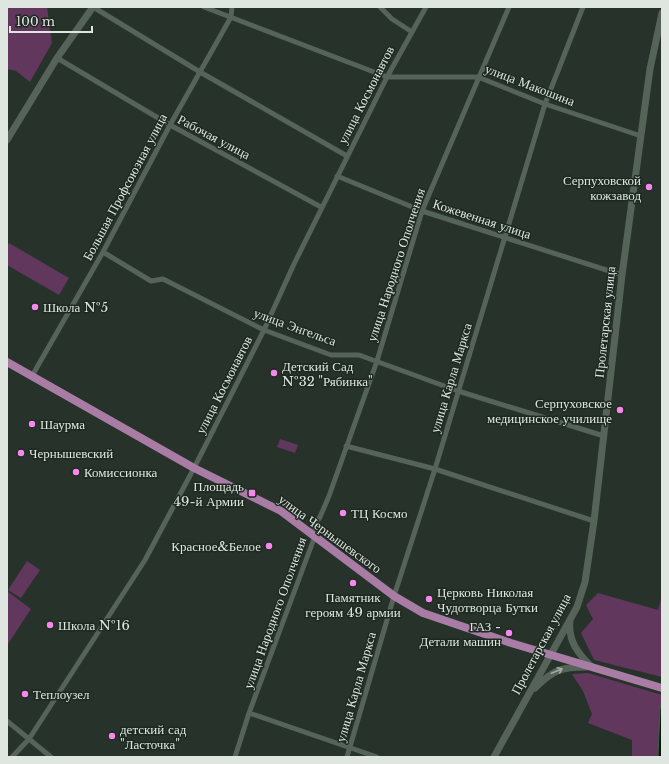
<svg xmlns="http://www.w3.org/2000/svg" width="669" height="764" font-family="'Libre Baskerville',serif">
<rect width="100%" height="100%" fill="#27332a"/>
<path fill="#61375d" d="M 7,7 L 47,7 L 52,43 L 30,82 L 16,71 L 7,69 Z
M 9,243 L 69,278 L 59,295 L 7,265 L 7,247 Z
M 280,439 L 298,445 L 295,453 L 277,447 Z
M 27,561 L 40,570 L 21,598 L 8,590 Z
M 7,591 L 31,609 L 8,644 L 7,643 Z
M 598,593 L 658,610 L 662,595 L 662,677 L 594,660 L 581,633 L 593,619 L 586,605 Z
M 588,673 L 662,695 L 662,702 L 660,709 L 658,757 L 632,757 L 632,740 L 588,723 L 592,714 L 583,691 L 572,674 Z"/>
<path fill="#011e0c" stroke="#445a4c" d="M 662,702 L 662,757 L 658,757 L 660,709 Z"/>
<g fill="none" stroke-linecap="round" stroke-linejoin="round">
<path stroke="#556359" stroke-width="5" d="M 93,7 L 200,72 L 347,156
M 204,7 L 387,77 L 478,77 L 545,104 L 641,136
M 380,7 L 392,19 L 412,32
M 57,58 L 170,125 L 321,207
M 337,176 L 422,211 L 622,275
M 103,252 L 151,281 L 163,279 L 264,330 L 331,355 L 359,355 L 458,391 L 604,436
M 32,376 L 103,252 L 170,125 L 231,17 L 232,7
M 346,446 L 435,469 L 594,521
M 249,713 L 377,757
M 7,721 L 51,757
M 12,757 L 29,739 L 145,560 L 194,468 L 264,330 L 294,264 L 387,77 L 426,7
M 235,757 L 249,713 L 315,536 L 312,529 L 320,517 L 329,496 L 377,361 L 422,211 L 509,7
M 347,757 L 394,596 L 435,469 L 545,104 L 583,7"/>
<path stroke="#556359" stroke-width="7" d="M 7,140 L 57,58 L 93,7
M 570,621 C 568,641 578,654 592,667
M 535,688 C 553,670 561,667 586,667
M 494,757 L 577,607 L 585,582 L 594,521 L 622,275 L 650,69 L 662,13"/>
<path stroke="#a87ca5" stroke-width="8" d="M 7,362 L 194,468 L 281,511 L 394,596 L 423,613 L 511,643 L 662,688"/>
</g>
<defs><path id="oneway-shaft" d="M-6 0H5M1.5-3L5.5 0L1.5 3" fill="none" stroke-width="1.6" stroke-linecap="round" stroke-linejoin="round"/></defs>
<use stroke="#a1aba3" href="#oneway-shaft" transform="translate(557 671) rotate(-23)"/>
<g fill="#f688ed" stroke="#1d2921" stroke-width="1.5">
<circle cx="649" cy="187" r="4"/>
<circle cx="35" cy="307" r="4"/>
<circle cx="274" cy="373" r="4"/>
<circle cx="620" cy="410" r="4"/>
<circle cx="32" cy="424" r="4"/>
<circle cx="21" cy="453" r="4"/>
<circle cx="76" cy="472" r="4"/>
<rect x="248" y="489" width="8" height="8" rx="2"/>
<circle cx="343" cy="513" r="4"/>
<circle cx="269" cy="546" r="4"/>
<circle cx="353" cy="583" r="4"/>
<circle cx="429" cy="599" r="4"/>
<circle cx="50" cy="625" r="4"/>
<circle cx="509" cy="633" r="4"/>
<circle cx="25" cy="694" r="4"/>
<circle cx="112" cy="736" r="4"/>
</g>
<g text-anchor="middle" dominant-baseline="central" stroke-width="3" stroke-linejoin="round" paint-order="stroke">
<g font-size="13" fill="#dfe6e0" stroke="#1d2921">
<text transform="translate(530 85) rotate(21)">улица Макошина</text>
<text transform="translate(366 95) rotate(-63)">улица Космонавтов</text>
<text transform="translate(214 137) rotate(28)">Рабочая улица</text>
<text transform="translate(125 187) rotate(-62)">Большая Профсоюзная улица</text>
<text transform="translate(482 219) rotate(18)">Кожевенная улица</text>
<text transform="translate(396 265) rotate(-72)">улица Народного Ополчения</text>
<text transform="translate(605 322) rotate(-84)">Пролетарская улица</text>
<text transform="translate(295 327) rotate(20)">улица Энгельса</text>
<text transform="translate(451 378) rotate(-73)">улица Карла Маркса</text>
<text transform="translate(224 385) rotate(-63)">улица Космонавтов</text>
<text transform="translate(330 534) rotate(36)">улица Чернышевского</text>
<text transform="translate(275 613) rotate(-70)">улица Народного Ополчения</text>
<text transform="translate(541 644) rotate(-62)">Пролетарская улица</text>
<text transform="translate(356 687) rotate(-74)">улица Карла Маркса</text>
</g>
<g font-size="13" fill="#dfe6e0" stroke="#1d2921" text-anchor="start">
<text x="641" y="180" text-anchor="end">Серпуховской<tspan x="641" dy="15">кожзавод</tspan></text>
<text x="43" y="307">Школа №5</text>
<text x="282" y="366">Детский Сад<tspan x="282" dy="15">№32 "Рябинка"</tspan></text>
<text x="612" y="403" text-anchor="end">Серпуховское<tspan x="612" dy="15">медицинское училище</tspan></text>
<text x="40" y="424">Шаурма</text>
<text x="29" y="453">Чернышевский</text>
<text x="84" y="472">Комиссионка</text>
<text x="244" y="486" text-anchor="end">Площадь<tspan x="244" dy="15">49-й Армии</tspan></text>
<text x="351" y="513">ТЦ Космо</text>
<text x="261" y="546" text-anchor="end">Красное&amp;Белое</text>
<text x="437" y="592">Церковь Николая<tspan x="437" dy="15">Чудотворца Бутки</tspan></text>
<text x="353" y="597" text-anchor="middle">Памятник<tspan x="353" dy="15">героям 49 армии</tspan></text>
<text x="58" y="625">Школа №16</text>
<text x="501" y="626" text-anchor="end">ГАЗ -<tspan x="501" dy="15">Детали машин</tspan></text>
<text x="33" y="694">Теплоузел</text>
<text x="120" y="729">детский сад<tspan x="120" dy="15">"Ласточка"</tspan></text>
</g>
</g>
<rect width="669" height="764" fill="none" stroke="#dfe6e0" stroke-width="16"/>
<path d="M10 26v6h82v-6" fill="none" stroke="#dfe6e0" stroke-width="2"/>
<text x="16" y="26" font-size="12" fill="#dfe6e0" stroke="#1d2921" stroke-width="3" paint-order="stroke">100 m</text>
</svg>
